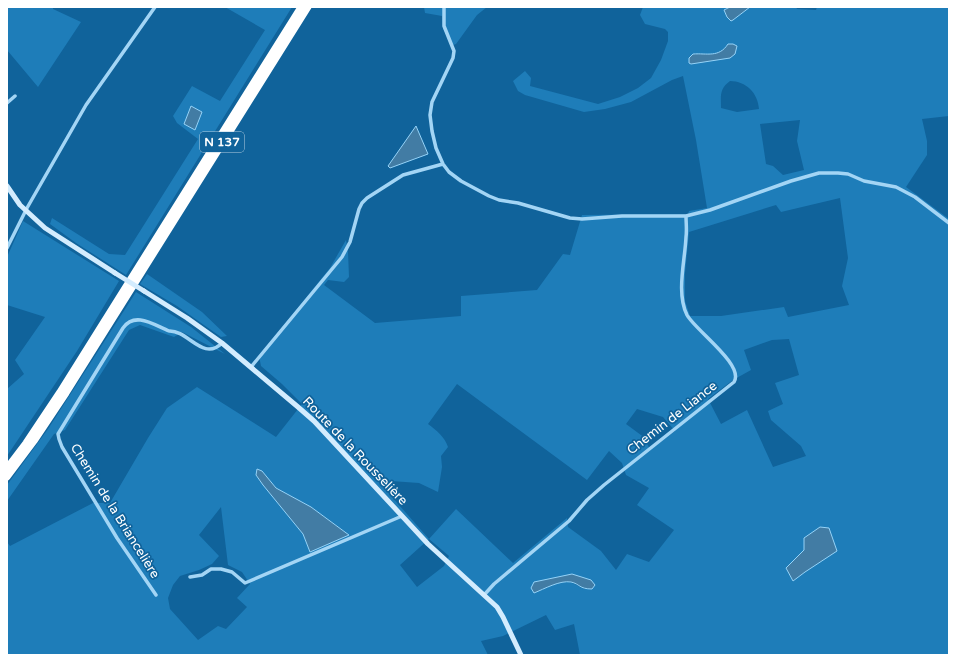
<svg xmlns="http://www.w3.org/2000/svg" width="956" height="662" font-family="'Varela Round',sans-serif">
<rect width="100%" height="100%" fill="#10639b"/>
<path fill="#1e7db9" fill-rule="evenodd" d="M 7,7 L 53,7 L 53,9 L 81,22 L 38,87 L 7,50 Z
M 225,7 L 292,7 L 126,275 L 76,243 L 50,224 L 52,218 L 109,254 L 125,255 L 198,139 L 177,123 L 173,116 L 192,86 L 220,101 L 265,30 Z
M 424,7 L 487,7 L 477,15 L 456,44 L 453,45 L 443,29 L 442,16 L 425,13 Z
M 643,7 L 730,7 L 726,8 L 731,21 L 733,20 L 750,7 L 796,7 L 797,9 L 816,10 L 817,7 L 949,7 L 949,116 L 922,119 L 927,141 L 927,155 L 906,187 L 949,219 L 949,655 L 580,655 L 574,624 L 555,630 L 546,615 L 503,636 L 481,641 L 488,655 L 7,655 L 7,542 L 10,546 L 93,503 L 110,503 L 148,438 L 167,408 L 197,387 L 276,437 L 302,404 L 282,384 L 261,366 L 259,356 L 330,268 L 346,240 L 348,252 L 349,277 L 344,282 L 328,280 L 324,285 L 375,323 L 461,316 L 461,296 L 537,290 L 563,254 L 570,255 L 582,215 L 688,214 L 689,211 L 707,208 L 696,140 L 683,76 L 672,80 L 631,102 L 605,109 L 584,112 L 525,95 L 518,91 L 513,81 L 525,71 L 531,78 L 530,86 L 598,104 L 620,97 L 638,88 L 651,78 L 661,60 L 668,41 L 668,32 L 665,29 L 645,24 L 640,15 ZM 730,81 C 746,81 758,93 759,109 L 737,112 L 721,108 C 721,96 719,89 730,81 ZM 800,120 L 797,141 L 804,170 L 783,175 L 773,166 L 766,164 L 760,124 ZM 840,198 L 848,258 L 842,286 L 849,305 L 788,317 L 784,307 L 721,316 L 690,316 L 685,301 L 685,273 L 689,232 L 776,205 L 781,212 ZM 789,339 L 799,375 L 775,383 L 783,404 L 768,411 L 771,420 L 801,446 L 806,456 L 773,467 L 747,410 L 721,424 L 708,399 L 733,380 L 751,370 L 744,350 L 772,340 ZM 457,384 L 587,480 L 609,451 L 622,463 L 626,475 L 649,488 L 637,505 L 674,530 L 649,562 L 627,554 L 616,570 L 601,551 L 568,527 L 567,518 L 513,563 L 456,509 L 429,539 L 377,480 L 419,483 L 438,492 L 442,467 L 441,456 L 448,447 C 445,437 436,430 428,424 ZM 637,409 L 663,417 L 675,431 L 650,450 L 645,438 L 626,424 ZM 257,470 L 262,471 L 276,488 L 311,507 L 332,522 L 349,535 L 310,552 L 303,534 L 263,485 L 256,475 ZM 221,507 L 228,565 L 242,572 L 250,584 L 237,598 L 247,607 L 226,629 L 218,626 L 198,640 L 170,609 L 168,598 L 173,585 L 180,576 L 199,570 L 212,564 L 219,556 L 199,535 ZM 429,539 L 449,556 L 444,566 L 417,587 L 400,565 ZM 804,550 L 805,572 L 793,581 L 786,568 ZM 572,574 L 587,589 C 581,589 578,585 572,583 C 561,579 545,589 534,593 Z
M 23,221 L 119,281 L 77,351 L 7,456 L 7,389 L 24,374 L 15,360 L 45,317 L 7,305 L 7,257 Z
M 147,274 L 202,312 L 227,336 L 221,337 L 177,306 L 140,284 Z
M 136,292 L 191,327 L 225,354 L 182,332 L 174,337 L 140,325 L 129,330 L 65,430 L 54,434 L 7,501 L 7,485 L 48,429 Z"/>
<path fill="#427ca4" stroke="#95d3f8" d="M 730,7 L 750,7 L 733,20 L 731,21 L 727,17 L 724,10 Z
M 728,44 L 733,44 L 737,46 L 735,54 L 730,58 L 691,64 L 689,63 L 689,58 L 693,54 C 707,53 719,58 728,44 Z
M 191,106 L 202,112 L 195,130 L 184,124 Z
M 416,126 L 428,154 L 390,168 L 388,166 Z
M 257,469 L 262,471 L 276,488 L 311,507 L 349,535 L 310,552 L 303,534 L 263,485 L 256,475 Z
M 820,527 L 829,528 L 837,551 L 805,572 L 793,581 L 786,568 L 804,550 L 804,538 Z
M 572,574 L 591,580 L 595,585 L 592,589 C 579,589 580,584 571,582 C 560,580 544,589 534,593 L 531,588 L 534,582 Z"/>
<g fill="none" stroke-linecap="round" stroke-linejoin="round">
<path stroke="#a3d5f5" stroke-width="3.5" d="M 444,7 L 444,26 L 454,51 L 453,58 L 432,102 L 430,115 L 432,131 L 436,148 L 443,164 L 449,172 L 461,181 L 489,196 L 499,200 L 518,203 L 570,218 L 582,219 L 622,216 L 686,216 L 710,210 L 791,181 L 819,173 L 838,173 L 848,174 L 864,181 L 896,187 L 915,197 L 949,223
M 7,103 L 15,96
M 7,248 L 27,208 L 86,105 L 155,7
M 251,367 L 342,257 L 350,242 L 359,209 L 362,203 L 367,198 L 403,175 L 443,164
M 190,577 L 202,575 L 211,569 L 221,569 L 232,572 L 245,583 L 402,516
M 156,595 L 117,538 L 62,447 L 59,439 L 58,434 L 123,328 C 135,311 154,325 169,331 C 188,330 203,362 222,343
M 484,595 L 494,584 L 569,521 L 587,500 L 604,485 L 734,382 C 745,365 695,330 687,315 C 676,293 685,261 686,237 C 687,230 686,223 686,216"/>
<path stroke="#d3ecfe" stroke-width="5" d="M 7,186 L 20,205 L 45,228 L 115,273
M 144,291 L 187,318 L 222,343 L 298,407 L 314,421 L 428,544 L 497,607 L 503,617 L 521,655"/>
<path stroke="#fff" stroke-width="7" d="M 7,468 L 26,443 L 60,392 L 301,7
M 7,477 L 34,441 L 66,393 L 308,7"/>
<path stroke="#d3ecfe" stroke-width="5" d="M 115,273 L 144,291"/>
</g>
<g text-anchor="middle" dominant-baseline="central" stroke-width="3.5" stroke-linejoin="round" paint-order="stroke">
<rect fill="#10639b" stroke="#b7d0e1" stroke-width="1" x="200" y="132" width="44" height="20" rx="3"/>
<g font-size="12" font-weight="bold" fill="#fff">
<text x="222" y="142">N 137</text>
</g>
<g font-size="13" fill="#fff" stroke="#10639b">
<text transform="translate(672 418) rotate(-38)">Chemin de Liance</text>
<text transform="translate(355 451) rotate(46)">Route de la Rousselière</text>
<text transform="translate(115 511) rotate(58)">Chemin de la Briancelière</text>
</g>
</g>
<rect width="956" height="662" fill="none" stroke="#ffffff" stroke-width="16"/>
</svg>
